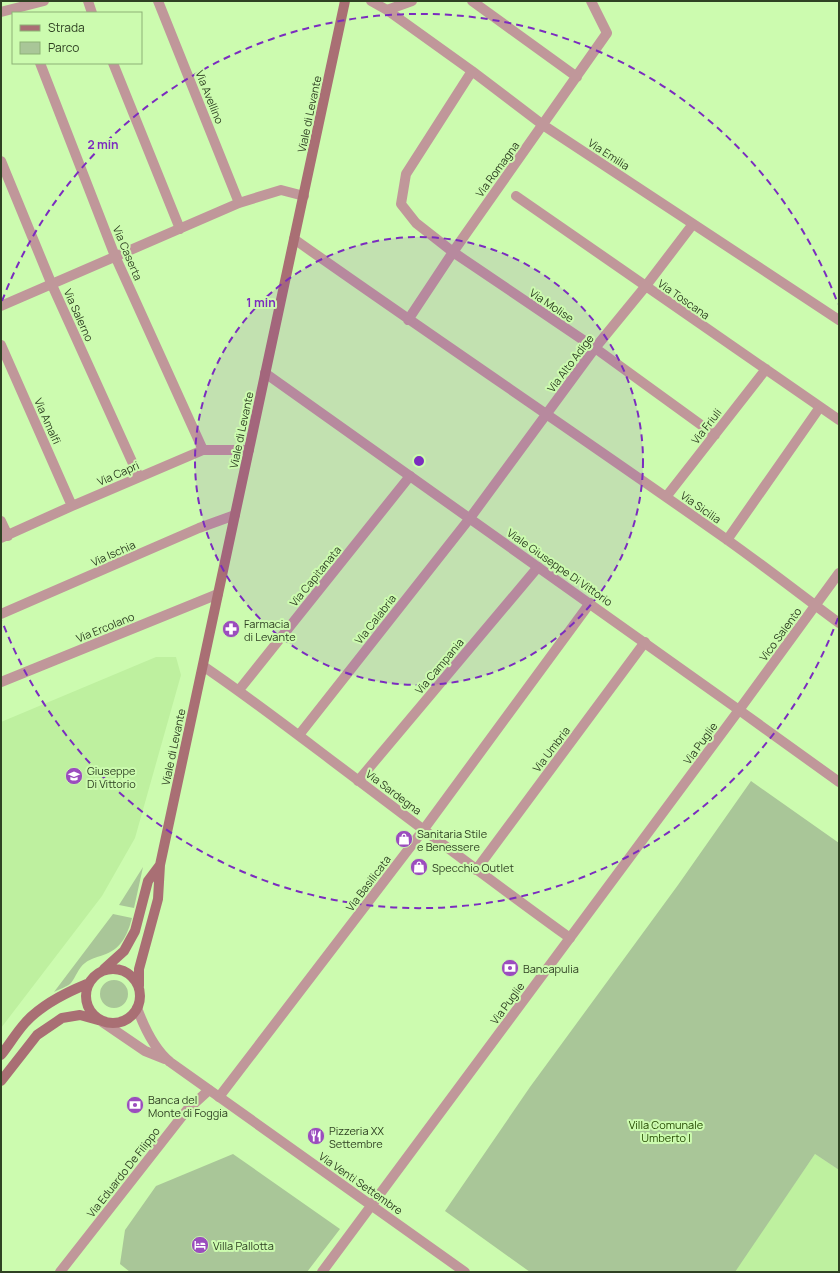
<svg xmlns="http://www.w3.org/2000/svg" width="840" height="1273" font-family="Manrope,sans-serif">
<rect width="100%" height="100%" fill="#ccfbaf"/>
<path fill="#bef09f" d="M 156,657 L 176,657 L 181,675 L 135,838 L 102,896 L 1,1028 L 1,722 Z
M 815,1154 L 839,1170 L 839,1272 L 734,1272 Z"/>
<path fill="#a9c698" d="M 751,781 L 839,843 L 839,1170 L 815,1154 L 735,1272 L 530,1272 L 445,1211 L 530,1087 L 678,885 Z
M 143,867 L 134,908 L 119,905 Z
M 113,914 L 132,918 C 128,933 122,948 106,954 C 99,957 91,958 85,963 C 78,968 76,977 71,983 C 67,987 59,989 54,992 Z
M100 994a14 14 0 1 1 28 0a14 14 0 1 1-28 0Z
M 233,1154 L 340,1229 L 307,1272 L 130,1272 L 120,1264 L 125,1230 L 156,1186 Z"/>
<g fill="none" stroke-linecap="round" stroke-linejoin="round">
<path stroke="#c0979a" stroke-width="10" d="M 88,1 L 92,13
M 158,1 L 239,203
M 371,1 L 387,10 L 472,71 L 543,125 L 839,320
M 472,1 L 577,77
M 387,10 L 412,1
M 40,63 L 115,256 L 203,450
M 113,63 L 180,229
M 472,71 L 406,174 L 401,204 L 416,223 L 453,252 L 595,348 L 715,435
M 1,161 L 52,285 L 139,477
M 516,196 L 839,420
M 294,239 C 437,340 583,438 726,539 C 764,566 801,595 839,623
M 1,306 L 239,203 L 281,190 L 304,196
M 408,320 L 453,252 L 607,33 L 591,1
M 1,345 L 72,506
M 666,497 L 766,369
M 1,521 L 8,536
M 1,538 L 72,506 L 203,450 L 249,450
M 727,540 L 820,407
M 1,614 L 199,528 L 235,515
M 203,666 C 256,702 307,742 359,781 C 429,834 499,887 570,938
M 1,682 L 218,594
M 239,690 L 410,476
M 739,710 L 839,573
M 299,735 L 470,518 L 595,348 L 645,287 L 693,224
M 358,781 L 538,567
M 476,870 L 645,642
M 219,1097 L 424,829 L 590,603
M 60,1272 L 187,1110 L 209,1090"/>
<path stroke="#c0979a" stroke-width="10" d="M 1,12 L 44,1
M 265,373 L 739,710 L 839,782
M 137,1008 C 144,1027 154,1049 170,1062 L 465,1272
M 101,1021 L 145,1051 L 165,1059
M 322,1272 L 739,710"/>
<path stroke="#a96f74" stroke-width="10" d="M86 996a27 27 0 1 1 54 0a27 27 0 1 1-54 0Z
M 104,969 L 124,951 L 135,931 L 148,881 L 160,865
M 139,986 L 139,969 L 158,899 L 160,865 L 345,1
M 1,1055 C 9,1045 16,1033 25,1023 C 41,1005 65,993 87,984
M 1,1081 L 37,1035 L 62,1018 L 80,1015 L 98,1020"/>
</g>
<circle cx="419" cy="461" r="224" fill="#7b2cbf" fill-opacity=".12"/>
<g fill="none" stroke="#7b2cbf" stroke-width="2" stroke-dasharray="7 5">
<circle cx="419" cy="461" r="224"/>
<path d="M838 618A447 447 0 0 1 2 621M2 301A447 447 0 0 1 838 304"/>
</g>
<defs>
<symbol id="pharmacy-disc" viewBox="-11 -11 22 22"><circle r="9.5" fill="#9b4dbe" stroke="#ccfbaf"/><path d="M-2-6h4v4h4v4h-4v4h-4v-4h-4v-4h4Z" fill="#fff"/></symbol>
<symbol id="school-disc" viewBox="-11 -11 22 22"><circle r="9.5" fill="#9b4dbe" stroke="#ccfbaf"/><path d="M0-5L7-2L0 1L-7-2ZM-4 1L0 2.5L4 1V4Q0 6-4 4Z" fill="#fff"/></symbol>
<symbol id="shop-disc" viewBox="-11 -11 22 22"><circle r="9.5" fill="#9b4dbe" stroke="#ccfbaf"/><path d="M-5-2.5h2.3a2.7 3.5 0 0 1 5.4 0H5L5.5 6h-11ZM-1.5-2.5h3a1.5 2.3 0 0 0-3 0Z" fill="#fff"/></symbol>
<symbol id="bank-disc" viewBox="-11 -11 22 22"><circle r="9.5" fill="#9b4dbe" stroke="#ccfbaf"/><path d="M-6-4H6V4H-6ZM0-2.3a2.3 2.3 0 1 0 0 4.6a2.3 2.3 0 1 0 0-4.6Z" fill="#fff"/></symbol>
<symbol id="restaurant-disc" viewBox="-11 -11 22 22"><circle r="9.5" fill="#9b4dbe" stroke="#ccfbaf"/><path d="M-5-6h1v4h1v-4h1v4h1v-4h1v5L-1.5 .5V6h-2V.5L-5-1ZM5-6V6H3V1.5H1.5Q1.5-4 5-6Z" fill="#fff"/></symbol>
<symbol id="hotel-disc" viewBox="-11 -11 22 22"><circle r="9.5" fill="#9b4dbe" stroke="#ccfbaf"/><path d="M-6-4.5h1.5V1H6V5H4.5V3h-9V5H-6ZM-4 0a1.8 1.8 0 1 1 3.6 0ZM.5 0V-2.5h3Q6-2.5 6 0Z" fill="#fff"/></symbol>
</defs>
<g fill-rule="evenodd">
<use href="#pharmacy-disc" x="221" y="619" width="20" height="20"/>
<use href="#school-disc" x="64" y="766" width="20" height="20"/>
<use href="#shop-disc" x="394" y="829" width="20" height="20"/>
<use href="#shop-disc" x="409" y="857" width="20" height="20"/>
<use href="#bank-disc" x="500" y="958" width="20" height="20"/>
<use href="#bank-disc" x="125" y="1095" width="20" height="20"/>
<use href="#restaurant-disc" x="306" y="1126" width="20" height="20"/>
<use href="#hotel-disc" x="190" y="1235" width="20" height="20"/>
</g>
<g text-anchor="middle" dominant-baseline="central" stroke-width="4" stroke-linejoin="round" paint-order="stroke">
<g font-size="11" fill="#2f4123" stroke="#ccfbaf">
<text transform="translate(210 97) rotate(68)">Via Avellino</text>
<text transform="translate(309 114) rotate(-78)">Viale di Levante</text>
<text transform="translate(609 154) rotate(33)">Via Emilia</text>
<text transform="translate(497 169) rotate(-54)">Via Romagna</text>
<text transform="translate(128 253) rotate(67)">Via Caserta</text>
<text transform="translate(684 299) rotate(35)">Via Toscana</text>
<text transform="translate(552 305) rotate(34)">Via Molise</text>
<text transform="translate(79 315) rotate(66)">Via Salerno</text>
<text transform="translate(570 363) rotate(-53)">Via Alto Adige</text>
<text transform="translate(48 421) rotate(66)">Via Amalfi</text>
<text transform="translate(706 426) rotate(-52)">Via Friuli</text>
<text transform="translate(241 430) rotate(-78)">Viale di Levante</text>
<text transform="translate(118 473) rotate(-24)">Via Capri</text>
<text transform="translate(701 507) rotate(35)">Via Sicilia</text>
<text transform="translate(113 553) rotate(-24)">Via Ischia</text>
<text transform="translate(560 567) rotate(35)">Viale Giuseppe Di Vittorio</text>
<text transform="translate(315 576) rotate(-51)">Via Capitanata</text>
<text transform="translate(375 619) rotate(-52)">Via Calabria</text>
<text transform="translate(105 627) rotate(-22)">Via Ercolano</text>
<text transform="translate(780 634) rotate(-54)">Vico Salento</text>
<text transform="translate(439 666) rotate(-50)">Via Campania</text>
<text transform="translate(700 743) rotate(-54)">Via Puglie</text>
<text transform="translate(173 747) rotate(-78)">Viale di Levante</text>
<text transform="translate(551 749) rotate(-53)">Via Umbria</text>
<text transform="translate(394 792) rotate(37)">Via Sardegna</text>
<text transform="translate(368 883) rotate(-53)">Via Basilicata</text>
<text transform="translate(507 1003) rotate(-54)">Via Puglie</text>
<text transform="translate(123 1172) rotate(-52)">Via Eduardo De Filippo</text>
<text transform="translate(361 1183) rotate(35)">Via Venti Settembre</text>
</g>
<g font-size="11" fill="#2f4123" stroke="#ccfbaf" text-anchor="start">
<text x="244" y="623">Farmacia<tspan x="244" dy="13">di Levante</tspan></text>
<text x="87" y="770">Giuseppe<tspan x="87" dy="13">Di Vittorio</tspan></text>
<text x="417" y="833">Sanitaria Stile<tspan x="417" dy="13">e Benessere</tspan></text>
<text x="432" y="867">Specchio Outlet</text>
<text x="523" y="968">Bancapulia</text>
<text x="148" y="1099">Banca del<tspan x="148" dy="13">Monte di Foggia</tspan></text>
<text x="329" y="1130">Pizzeria XX<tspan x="329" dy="13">Settembre</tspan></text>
<text x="213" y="1245">Villa Pallotta</text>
</g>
<g font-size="11" fill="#254a00" stroke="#ccfbaf">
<text x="666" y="1124">Villa Comunale<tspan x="666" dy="13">Umberto I</tspan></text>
</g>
</g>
<circle cx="419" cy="461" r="6" fill="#7b2cbf" stroke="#ccfbaf" stroke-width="2"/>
<g font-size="12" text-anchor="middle" font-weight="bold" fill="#7b2cbf" stroke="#ccfbaf" stroke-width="4" stroke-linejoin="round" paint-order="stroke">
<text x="103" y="149">2 min</text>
<text x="261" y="307">1 min</text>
</g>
<rect width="840" height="1273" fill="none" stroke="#2f4123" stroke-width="4"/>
<rect x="12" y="12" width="130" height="52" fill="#ccfbaf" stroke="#8db177"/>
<rect x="20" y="25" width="20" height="6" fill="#a96f74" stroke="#8db177"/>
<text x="48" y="32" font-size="12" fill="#2f4123">Strada</text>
<rect x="20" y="42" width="20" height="12" fill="#a9c698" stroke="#8db177"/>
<text x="48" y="52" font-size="12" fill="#2f4123">Parco</text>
</svg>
